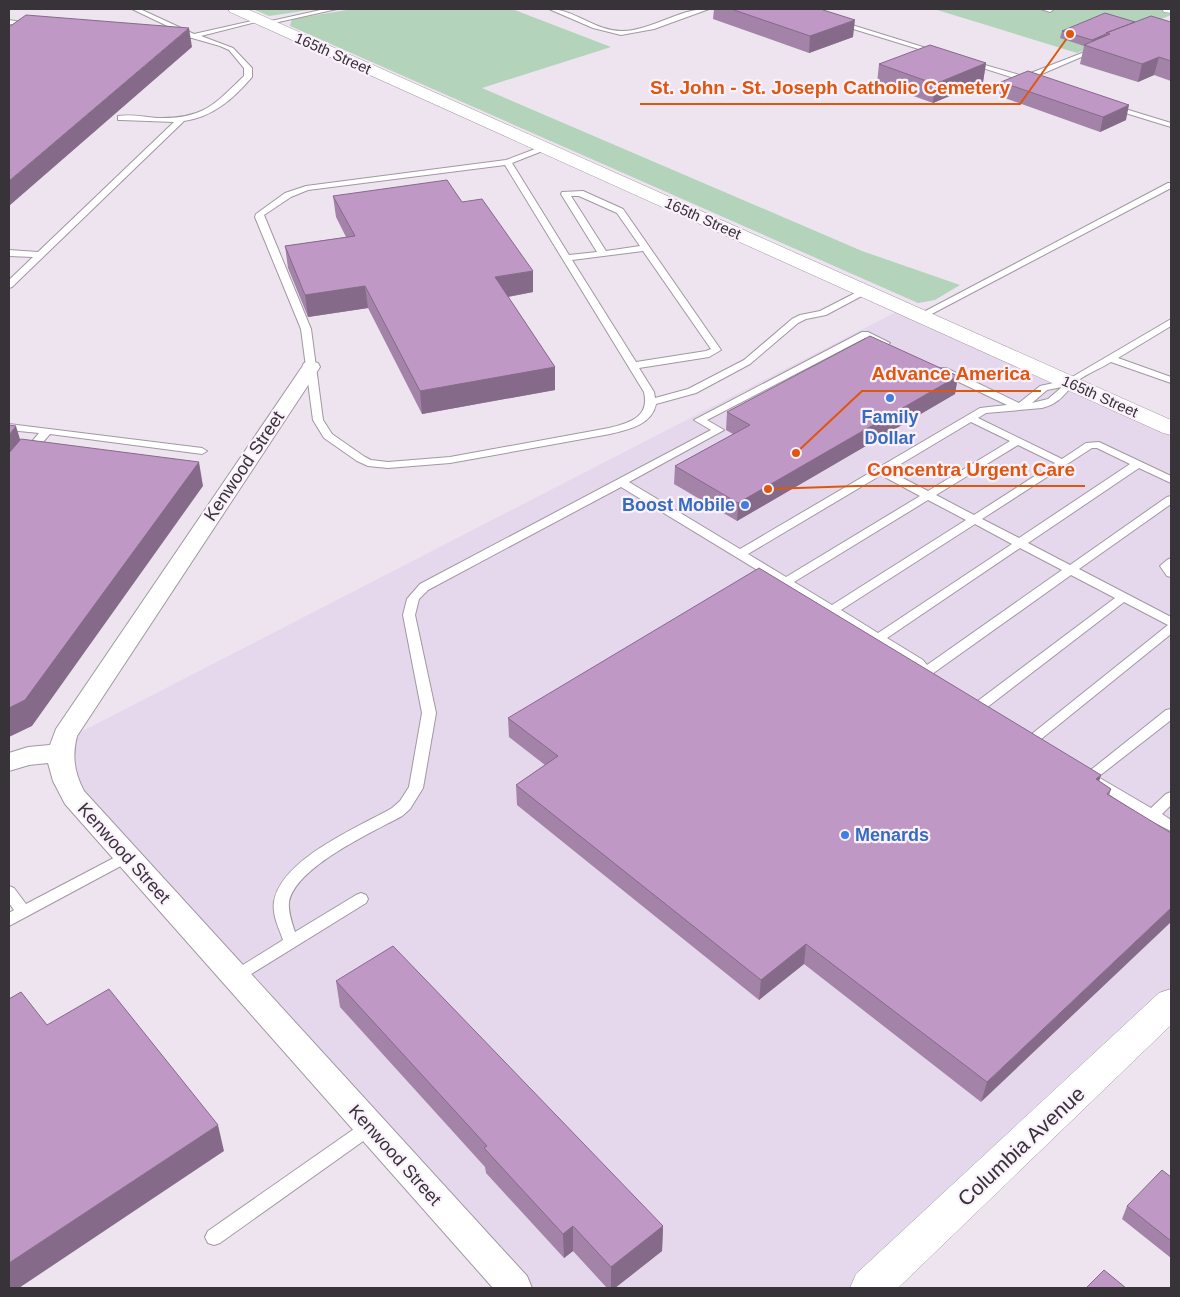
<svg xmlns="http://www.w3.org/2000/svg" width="1180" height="1297" font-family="Helvetica,sans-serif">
<rect width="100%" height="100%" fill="#ede4ef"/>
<path fill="#e5d8ec" d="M 902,309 L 1171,430 L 1171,993 L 858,1288 L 526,1288 L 79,795 L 67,739 Z"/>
<path fill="#b3d3bb" d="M 253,9 L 316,9 L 269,16 Z
M 353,9 L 512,9 L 611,47 L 482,88 L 862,251 L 960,285 L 935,300 L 918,303 L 290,26 L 292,19 Z
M 934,9 L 1161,9 L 1171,12 L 1171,15 L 1077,53 Z"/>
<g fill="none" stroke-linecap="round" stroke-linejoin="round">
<defs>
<path id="lane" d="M 132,9 L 140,9 L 194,34 L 260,19 L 260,21 L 201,36 L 233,48 L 252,68 L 252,77 C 233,99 213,117 184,121 L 12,287 L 9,288 L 9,280 L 33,257 L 9,256 L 9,250 L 38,252 L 174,122 L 121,120 L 118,120 L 118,116 C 131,114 144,117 157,118 C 203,119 213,106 244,76 L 244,68 L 229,50 L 220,46 L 192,38 L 171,36 L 171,34 L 182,33 Z
M 325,9 L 337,9 L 265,25 L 262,23 Z
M 549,9 C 575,9 596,32 623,31 C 652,30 683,7 709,9 L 654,29 L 621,35 L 593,28 Z
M 1041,9 L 1052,9 L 1053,10 L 1050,12 Z
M 9,20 L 34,24 L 31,26 L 9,24 Z
M 839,21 L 939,52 L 941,53 L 935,54 L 837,24 L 836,23 Z
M 1095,48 L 1100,49 L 1030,79 L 1034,81 L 1030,83 L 967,63 L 971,61 L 1023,76 Z
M 1109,104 L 1171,123 L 1171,127 L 1109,108 Z
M 543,146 L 550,148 L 512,163 L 569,255 L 597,252 L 561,194 L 562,192 L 583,191 L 623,209 L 721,350 L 709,357 L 639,368 L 654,392 L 655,398 L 688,389 L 744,360 L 792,319 L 800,315 L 820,311 L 863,289 L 869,289 L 871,291 L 826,315 L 806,319 L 798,323 L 750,364 L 696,393 L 656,404 C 652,425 627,430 610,434 L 450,463 L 388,468 L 368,466 L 357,461 L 324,438 L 313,420 L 301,329 L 255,217 L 256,214 L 285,193 L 306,186 L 506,160 ZM 505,165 L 644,392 C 650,417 630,423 609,428 L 450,457 L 388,462 L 371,460 L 365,457 L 332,434 L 323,420 L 311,329 L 264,215 L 291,197 L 308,190 ZM 571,196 L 579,196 L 617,213 L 640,246 L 606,251 ZM 643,251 L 711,349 L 706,351 L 636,362 L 572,260 Z
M 1168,183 L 1171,183 L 1171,188 L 924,318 L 921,319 L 916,316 Z
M 1171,319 L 1171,326 L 1118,358 L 1171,377 L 1171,383 L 1111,362 C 1100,369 1082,375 1073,385 C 1063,396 1058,404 1042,408 L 986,413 L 978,418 L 1062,459 L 1086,443 L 1099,442 L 1171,476 L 1171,483 L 1139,468 L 1028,543 L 1070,565 L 1167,497 L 1171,496 L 1171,504 L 1079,569 L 1171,617 L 1171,634 L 1035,744 L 1025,744 L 1023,741 L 1168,625 L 1124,602 L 981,712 L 971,712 L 969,709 L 971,706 L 1115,598 L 1071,575 L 932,674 L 936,680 L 930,684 L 925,683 L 915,666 L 621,487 L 428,590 L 419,599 L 415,615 L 436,713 L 423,788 L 410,809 L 402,816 C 373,832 295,867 289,902 C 288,912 292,923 295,932 L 356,895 L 361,893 L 366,895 L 368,899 L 366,903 L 240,981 L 235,983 L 230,981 L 227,977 L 230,973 L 283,940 C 279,928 272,915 274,902 C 281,859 357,828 392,808 L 400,801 L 409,787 L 422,713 L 403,615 L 407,599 L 420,584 L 711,430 L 694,420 L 862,332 L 868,332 L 890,343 L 885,346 L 865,338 L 707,420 L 724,430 L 629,482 L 740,549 L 980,408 L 1007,405 L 938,372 L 938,368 L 946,368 L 1019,403 L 1040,386 L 1067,380 ZM 1062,387 L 1048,399 L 1032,403 L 1047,390 ZM 971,422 L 1010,441 L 928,491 L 889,471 ZM 1018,445 L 1055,463 L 974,515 L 936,495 ZM 1092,448 L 1097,448 L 1130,464 L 1019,538 L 982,519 ZM 881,475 L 920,496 L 786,577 L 748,554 ZM 928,500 L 966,520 L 832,605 L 794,582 ZM 975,524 L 1012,544 L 878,633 L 841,610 ZM 1020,548 L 1062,570 L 927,665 L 923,660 L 887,638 Z
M 9,424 L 202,448 L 207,451 L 202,454 L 50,434 L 13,477 L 9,478 L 9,469 L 39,433 L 9,430 Z
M 1171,558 L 1171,577 L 1167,576 L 1160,566 L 1167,560 Z
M 1171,709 L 1171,720 L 1098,777 L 1151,808 L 1166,794 L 1171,792 L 1171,805 L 1162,814 L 1171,820 L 1171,831 L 1147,819 L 1090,782 L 1084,780 L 1082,777 L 1166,710 Z
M 127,851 L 132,852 L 134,856 L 132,860 L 9,926 L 9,913 L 14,910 L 9,903 L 9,886 L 14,888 L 26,904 Z
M 370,1120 L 376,1122 L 378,1127 L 376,1132 L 220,1243 L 214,1245 L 208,1243 L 205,1237 L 208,1231 L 364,1122 Z"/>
<path id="street" d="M 311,361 L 318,363 L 320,367 L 77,736 C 72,756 74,772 84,791 L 527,1276 L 532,1288 L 493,1288 L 65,804 L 53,781 L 48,763 L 29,765 L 9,771 L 9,753 L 28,747 L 50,745 L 56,729 L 302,367 L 304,363 Z"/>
<path id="secondary" d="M 228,9 L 247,9 L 1171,420 L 1171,435 L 1163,433 L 230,12 Z
M 1162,9 L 1171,9 L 1171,13 L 1164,12 Z
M 1171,989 L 1171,1025 L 898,1288 L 850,1288 L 856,1274 L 1159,993 Z"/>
</defs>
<use href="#lane" stroke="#a198a2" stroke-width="2"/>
<use href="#street" stroke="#a198a2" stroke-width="2"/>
<use href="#secondary" stroke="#a198a2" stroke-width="1"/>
<use href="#lane" fill="#fff" fill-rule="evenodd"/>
<use href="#street" fill="#fff" fill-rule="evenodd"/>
<use href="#secondary" fill="#fff" fill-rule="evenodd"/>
</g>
<path fill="#a483a9" d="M 714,9 L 820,9 L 853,37 L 809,53 L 713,19 Z
M 1135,22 L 1171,22 L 1171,81 L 1154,75 L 1138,82 L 1080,64 L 1084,46 L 1060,38 L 1062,31 Z
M 986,63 L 983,82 L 933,103 L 877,83 L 879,64 Z
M 1001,82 L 1126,120 L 1100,132 L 999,96 Z
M 333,196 L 462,202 L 533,271 L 533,292 L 508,297 L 555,367 L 555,390 L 422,414 L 368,308 L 308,317 L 288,268 L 285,246 L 346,237 L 336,217 Z
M 958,376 L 955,394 L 737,521 L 674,484 L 675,466 L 733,434 L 726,430 L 727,412 Z
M 508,718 L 1101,775 L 1099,781 L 1111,789 L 1109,796 L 981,1102 L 804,964 L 759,1000 L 517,805 L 516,785 L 545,765 L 509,737 Z
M 336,981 L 663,1226 L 662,1251 L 615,1288 L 607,1288 L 573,1251 L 564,1258 L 486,1173 L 485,1167 L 340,1007 Z
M 1171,1177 L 1171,1258 L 1122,1219 L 1127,1206 Z"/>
<path fill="#866a8a" d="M 855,20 L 853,37 L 809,53 L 810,36 Z
M 189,28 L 192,47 L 9,206 L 9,181 Z
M 1106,34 L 1104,42 L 1091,48 L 1092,40 Z
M 1159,57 L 1154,75 L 1138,82 L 1142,64 Z
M 986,63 L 983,82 L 933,103 L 935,84 Z
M 1129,105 L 1126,120 L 1100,132 L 1103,117 Z
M 533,271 L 533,292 L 496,299 L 495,277 Z
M 365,286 L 368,308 L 308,317 L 305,295 Z
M 555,367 L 555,390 L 422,414 L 420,391 Z
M 958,376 L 955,394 L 737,521 L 738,503 Z
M 16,426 L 23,449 L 9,466 L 9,435 Z
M 199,462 L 203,486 L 32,726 L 9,737 L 9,708 Z
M 1101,775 L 1095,794 L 1096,779 Z
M 1171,908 L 1171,922 L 981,1102 L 987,1082 Z
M 806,944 L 804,964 L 759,1000 L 761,980 Z
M 218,1125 L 224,1151 L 19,1288 L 9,1288 L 9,1263 Z
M 573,1226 L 573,1251 L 564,1258 L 563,1234 Z
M 663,1226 L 662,1251 L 615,1288 L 611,1288 L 611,1267 Z"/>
<path fill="#bf98c5" stroke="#866a8a" d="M 731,9 L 820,9 L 855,20 L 810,36 Z
M 1105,13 L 1135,22 L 1106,33 L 1106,34 L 1092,40 L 1062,31 Z
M 26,15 L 189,28 L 9,181 L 9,27 Z
M 1151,16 L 1171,22 L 1171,61 L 1159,57 L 1142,64 L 1084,45 L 1110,34 L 1106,33 Z
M 930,45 L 986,63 L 935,84 L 879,64 Z
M 1028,71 L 1129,105 L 1103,117 L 1001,82 Z
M 447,180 L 462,202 L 482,199 L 533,271 L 495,277 L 555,367 L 420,391 L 365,286 L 305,295 L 285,246 L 355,236 L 333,196 Z
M 870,336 L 958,376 L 738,503 L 675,466 L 750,425 L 727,412 Z
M 9,425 L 16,426 L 9,435 Z
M 21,439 L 199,462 L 25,700 L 9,708 L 9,453 Z
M 759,568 L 1101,775 L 1096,779 L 1111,789 L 1107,794 L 1171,833 L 1171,908 L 987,1082 L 806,944 L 761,980 L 516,785 L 558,756 L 508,718 Z
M 393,946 L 663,1226 L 611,1267 L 573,1226 L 563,1234 L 484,1148 L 487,1146 L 336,981 Z
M 109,989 L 218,1125 L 9,1263 L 9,999 L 21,992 L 47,1025 Z
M 1162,1170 L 1171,1177 L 1171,1241 L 1127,1206 Z
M 1104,1270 L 1126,1288 L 1086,1288 Z"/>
<g fill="#3f7fe0" stroke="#fbf1fc" stroke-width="2">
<circle cx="890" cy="398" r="5"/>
<circle cx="745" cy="505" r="5"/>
<circle cx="845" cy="835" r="5"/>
</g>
<g text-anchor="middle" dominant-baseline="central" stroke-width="4.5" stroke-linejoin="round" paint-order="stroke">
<g font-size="15" fill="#373338" stroke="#fbf1fc">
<text transform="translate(333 53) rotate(24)">165th Street</text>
<text transform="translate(703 218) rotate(24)">165th Street</text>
<text transform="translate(1100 396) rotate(24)">165th Street</text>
</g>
<g font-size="18" font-weight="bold" fill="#366cbe" stroke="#fbf1fc">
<text x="890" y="417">Family<tspan x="890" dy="21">Dollar</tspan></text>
<text x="735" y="505" text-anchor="end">Boost Mobile</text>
<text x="855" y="835" text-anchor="start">Menards</text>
</g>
<g font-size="18" fill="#373338" stroke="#fbf1fc">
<text transform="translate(244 466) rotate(-56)">Kenwood Street</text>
<text transform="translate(124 853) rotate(48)">Kenwood Street</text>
<text transform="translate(395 1155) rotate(48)">Kenwood Street</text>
</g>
<g font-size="21" fill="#373338" stroke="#fbf1fc">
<text transform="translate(1021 1146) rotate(-43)">Columbia Avenue</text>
</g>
</g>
<path fill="none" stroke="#df570e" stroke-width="2" d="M1070 34L1020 104H640M796 453L862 391H1041M768 489L857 486H1085"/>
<g fill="#df570e" stroke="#fbf1fc" stroke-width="2">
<circle cx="1070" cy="34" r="5"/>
<circle cx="796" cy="453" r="5"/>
<circle cx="768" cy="489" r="5"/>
</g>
<g font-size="19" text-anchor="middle" font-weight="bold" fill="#df570e" stroke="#fbf1fc" stroke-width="4.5" stroke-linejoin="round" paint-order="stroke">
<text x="830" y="94">St. John - St. Joseph Catholic Cemetery</text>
<text x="951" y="380">Advance America</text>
<text x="971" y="476">Concentra Urgent Care</text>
</g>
<rect width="1180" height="1297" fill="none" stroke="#373338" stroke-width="20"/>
</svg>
